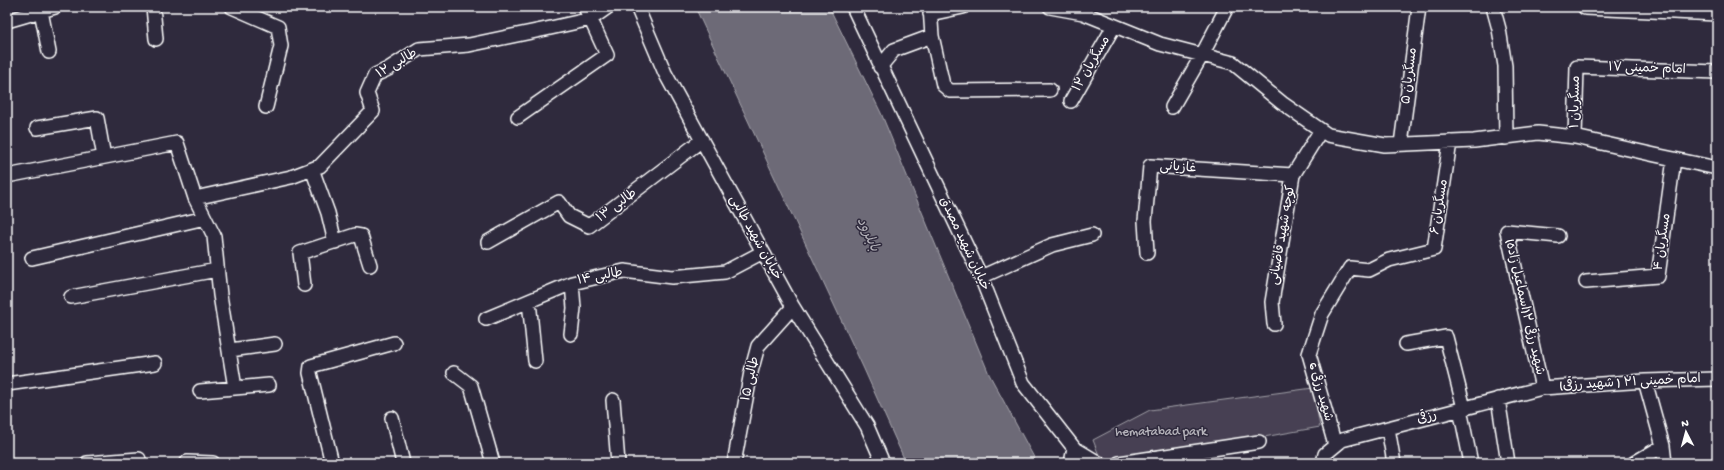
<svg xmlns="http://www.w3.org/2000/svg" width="1724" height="470" font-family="'Gochi Hand','Playpen Sans Arabic',sans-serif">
<rect width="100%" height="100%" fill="#2f2a3d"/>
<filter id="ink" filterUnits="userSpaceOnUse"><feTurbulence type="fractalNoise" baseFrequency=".025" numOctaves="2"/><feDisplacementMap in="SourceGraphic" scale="8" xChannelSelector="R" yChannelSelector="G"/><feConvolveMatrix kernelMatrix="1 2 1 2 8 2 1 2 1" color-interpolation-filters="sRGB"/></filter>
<g filter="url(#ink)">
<path fill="#464152" stroke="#a2a0a8" d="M 1313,388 L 1320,427 L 1117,463 L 1102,463 L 1093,440 L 1150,410 Z"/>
<path fill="#6d6a77" stroke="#a7a6ad" d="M 695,7 L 829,7 L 881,113 L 989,374 L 1037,463 L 906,463 L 864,369 Z"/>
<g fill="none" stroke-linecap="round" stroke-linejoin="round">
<defs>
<path id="minor" d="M 153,7 L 156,39
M 232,7 L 278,27 L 281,46 L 266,107
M 637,7 L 665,73 L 793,307 L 867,426 L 883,463
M 853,7 L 981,277 L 1023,383 L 1074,448 L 1099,463
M 1050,7 L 1083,13 L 1160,44 L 1233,63 L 1282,103 L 1328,135 L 1385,145 L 1474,141 L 1538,133 L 1575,137 L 1655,155 L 1717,168
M 1493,7 L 1499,29 L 1505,66 L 1506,138
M 1585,8 L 1717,14
M 41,11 L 49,52
M 930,14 L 963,7
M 7,21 L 55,7
M 932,36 L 943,85 L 950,91 L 1050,90
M 880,67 L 894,50 L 932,36 L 930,7
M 1071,101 L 1114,26
M 1172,107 L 1202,55 L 1227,7
M 518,117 L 607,55 L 585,7
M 37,128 L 97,118 L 104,157
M 1575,137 L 1577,67 L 1717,72
M 1401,144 L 1419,7
M 312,169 L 328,213 L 335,242
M 7,176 L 177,143 L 195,198 L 214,236 L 220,295 L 235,388
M 195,198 L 291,177 L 320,166 L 373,111 L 367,93 L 375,75 L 388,69 L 419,49 L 469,45 L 546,29 L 591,19 L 608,7
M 488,242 L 559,202 L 569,216 L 589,226 L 702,140
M 1147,253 L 1145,221 L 1150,166 L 1293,175
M 32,258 L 205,218
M 981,277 L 1052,245 L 1092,235
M 1586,282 L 1658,276 L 1674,159
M 304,285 L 300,253 L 355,235 L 361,236 L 370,265
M 71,297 L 217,270
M 529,301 L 535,361
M 486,319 L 572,283 L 624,271 L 672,277 L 725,272 L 763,252
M 1274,324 L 1272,302 L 1293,175 L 1321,130
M 571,334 L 574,308 L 572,283
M 1406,344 L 1446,337 L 1464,408
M 230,350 L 275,344
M 454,373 L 471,386 L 493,463
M 1645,381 L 1663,446 L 1665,463
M 7,384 L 155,363
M 1542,388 L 1507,231 L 1558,236
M 200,391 L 269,385
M 1498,399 L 1508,463
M 613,400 L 618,463
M 1460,409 L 1471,463
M 392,418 L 403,463
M 1388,428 L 1394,463
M 1335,445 L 1309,354 L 1322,314 L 1350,268 L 1369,270 L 1389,260 L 1434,249 L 1450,142
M 187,462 L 213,463
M 87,463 L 139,459
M 332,463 L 310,373 L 311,366 L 394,343
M 734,463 L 751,372 L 758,346 L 793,307
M 1071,463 L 1074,448
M 1119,463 L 1259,442
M 1323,463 L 1325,454 L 1342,440 L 1542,388 L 1645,381 L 1717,379
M 1634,463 L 1663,446"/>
</defs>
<use href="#minor" stroke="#fff" stroke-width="16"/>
<use href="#minor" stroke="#2f2a3d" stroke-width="13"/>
</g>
</g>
<g text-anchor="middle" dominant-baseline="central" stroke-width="3" stroke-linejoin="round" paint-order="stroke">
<g font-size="13" fill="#fff" stroke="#2f2a3d">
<text transform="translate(397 64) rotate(-31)">طالبی ۱۲</text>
<text transform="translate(1092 64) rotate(-60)">مسگریان ۱۲</text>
<text transform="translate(1647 69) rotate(2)">امام خمینی ۱۷</text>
<text transform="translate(1410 76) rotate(-83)">مسگریان ۵</text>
<text transform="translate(1576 102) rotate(-89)">مسگریان ۱</text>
<text transform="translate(1178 168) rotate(4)">غازیانی</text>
<text transform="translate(617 206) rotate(-37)">طالبی ۱۳</text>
<text transform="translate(1440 207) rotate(-81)">مسگریان ۶</text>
<text transform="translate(1283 235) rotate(-80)">کوچه شهید قاضیانی</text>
<text transform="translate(755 238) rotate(61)">خیابان شهید طالبی</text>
<text transform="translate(1663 242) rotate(-82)">مسگریان ۴</text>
<text transform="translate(964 244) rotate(65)">خیابان شهید مصدق</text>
<text transform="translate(600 277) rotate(-11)">طالبی ۱۴</text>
<text transform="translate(1524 307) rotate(77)">شهید رزقی ۲(اسماعیل زاده)</text>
<text transform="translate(751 379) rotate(-78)">طالبی ۱۵</text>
<text transform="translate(1630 383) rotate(-3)">امام خمینی ۲۱ ( شهید رزقی)</text>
<text transform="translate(1320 392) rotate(74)">شهید رزقی 6</text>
<text transform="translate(1427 418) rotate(-15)">رزقی</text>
</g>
<g font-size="13" fill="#b5b3ba" stroke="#2f2a3d">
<text x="1161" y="432">hematabad park</text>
</g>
<g font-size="14" font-style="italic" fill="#b6b4bb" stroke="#2f2a3d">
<text transform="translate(867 235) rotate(65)">بابلرود</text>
</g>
</g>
<rect width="1724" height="470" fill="none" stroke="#2f2a3d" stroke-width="24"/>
<rect x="12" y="12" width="1700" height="446" fill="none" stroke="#fff" stroke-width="1.5" filter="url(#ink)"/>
<g transform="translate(1686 432) rotate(354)" stroke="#2f2a3d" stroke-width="3" paint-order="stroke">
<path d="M0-3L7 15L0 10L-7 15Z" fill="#ffffff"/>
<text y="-6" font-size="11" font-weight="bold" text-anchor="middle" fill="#ffffff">N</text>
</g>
</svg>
